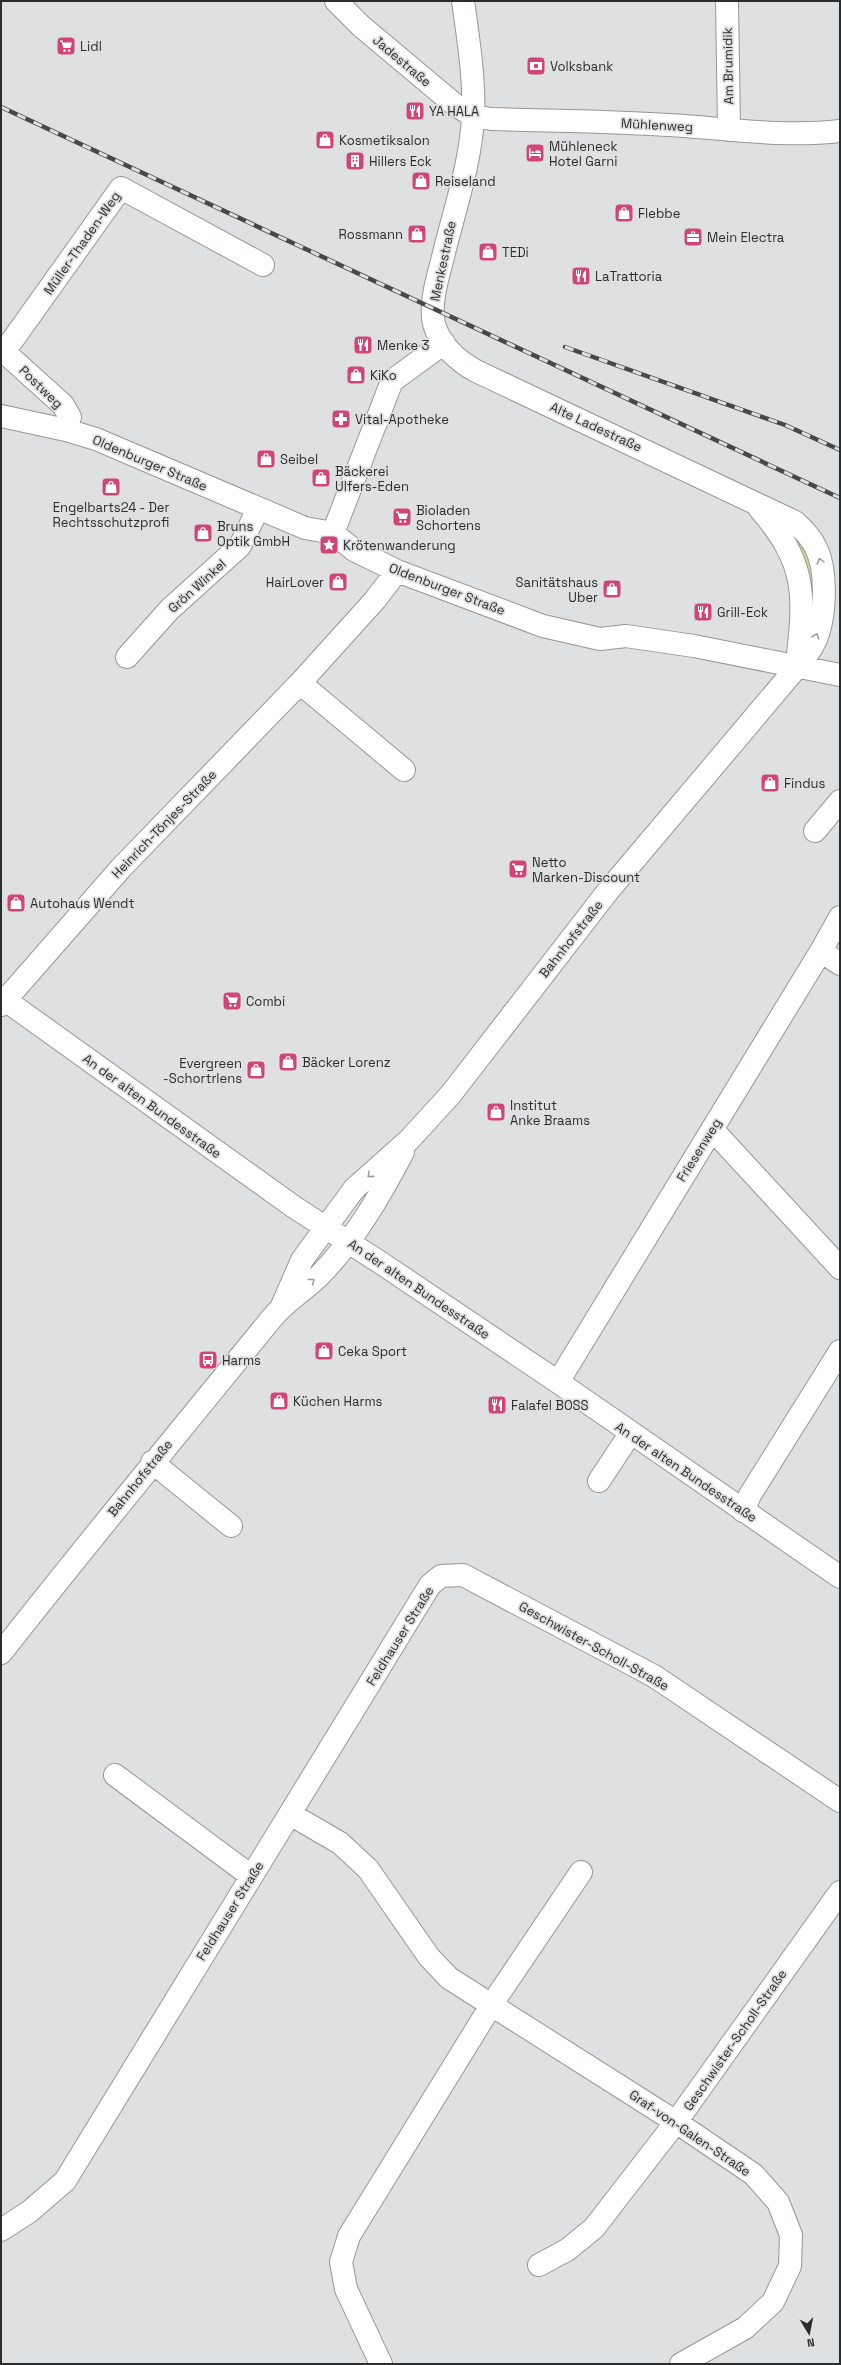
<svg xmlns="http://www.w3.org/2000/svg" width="841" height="2365" font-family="'Space Grotesk',sans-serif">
<defs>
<pattern id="grass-tufts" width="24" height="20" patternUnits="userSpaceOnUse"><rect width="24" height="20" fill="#cedb8c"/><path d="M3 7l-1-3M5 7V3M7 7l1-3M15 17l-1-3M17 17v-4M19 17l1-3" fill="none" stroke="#b1bc79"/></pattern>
</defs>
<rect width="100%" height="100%" fill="#dfe0e2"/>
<path fill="url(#grass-tufts)" d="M 783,522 L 802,534 L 814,576 L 810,576 Z"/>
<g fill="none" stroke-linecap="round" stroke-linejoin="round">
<defs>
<path id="minor" d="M 336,1 L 361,26 L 454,104 L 473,116 L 491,119 C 556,121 621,121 685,126 C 736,130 789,137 840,131
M 727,1 L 729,130
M 1,349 L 63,405 L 70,417 L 66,430
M 4,352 L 121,188 L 263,265
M 1,416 L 66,430 L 96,439 L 305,528 L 333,533 L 354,550 L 397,571 L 543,626 L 600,639 L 626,636 L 694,646 L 840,675
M 759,508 C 807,563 805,595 797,663
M 333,533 L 392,381 L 444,343
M 127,657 L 170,609 L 240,546 L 258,509
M 300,683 L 404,770
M 815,831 L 840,801
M 821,951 L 840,964
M 1,997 L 294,1207 L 381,1263 L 558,1382 L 840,1577
M 1,1005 L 121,868 L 300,683 L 375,600 L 397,571
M 712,1129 L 840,1268
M 282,1306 L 302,1260 L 354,1189 L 409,1140 L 451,1094 L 608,891 L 797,667 C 802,660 808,654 812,647 C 826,624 828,572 816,548 C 811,537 804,530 795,522 L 476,371 C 458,361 440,345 434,324 C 429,302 439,274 444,253 C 455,208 471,162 473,116 C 475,82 468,36 463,1
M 558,1382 L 821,951 L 840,917
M 152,1462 L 231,1526
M 599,1481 L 630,1434
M 743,1511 L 750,1495 L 840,1351
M 1,1653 C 90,1540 181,1429 272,1318 C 286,1301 305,1290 320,1275 C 355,1239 380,1196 403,1152
M 115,1775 L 251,1876
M 290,1814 L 340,1843 L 368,1869 L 429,1957 L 449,1978 L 676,2122 L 753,2174 L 778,2202 L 791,2235 L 790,2266 L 773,2302 L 745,2328 L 681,2364
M 1,2230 L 29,2212 L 65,2181 L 430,1585 L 441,1576 L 463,1575 L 654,1676 L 840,1801
M 539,2265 L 567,2250 L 594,2228 L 676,2122 L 840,1892
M 381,2364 L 346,2289 L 341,2262 L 349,2236 L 492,2004 L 581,1872"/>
</defs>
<use href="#minor" stroke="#959698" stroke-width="24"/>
<use href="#minor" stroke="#fff" stroke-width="22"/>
<defs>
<path id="rail" d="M 1,107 L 840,498
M 565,347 L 785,425 L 840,450"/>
</defs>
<use href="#rail" stroke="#474849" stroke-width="4.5"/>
<use href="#rail" stroke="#dfe0e2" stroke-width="3" stroke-dasharray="9" stroke-linecap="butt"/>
</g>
<defs><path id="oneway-chevron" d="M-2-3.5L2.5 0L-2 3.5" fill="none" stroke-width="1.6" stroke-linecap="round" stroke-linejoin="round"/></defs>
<g stroke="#a0a0a0">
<use href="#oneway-chevron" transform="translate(820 561) rotate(-106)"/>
<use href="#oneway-chevron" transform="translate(816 636) rotate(-71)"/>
<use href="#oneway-chevron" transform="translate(370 1175) rotate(139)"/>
<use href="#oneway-chevron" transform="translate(312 1281) rotate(-39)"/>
</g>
<defs>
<symbol id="supermarket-square" viewBox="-11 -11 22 22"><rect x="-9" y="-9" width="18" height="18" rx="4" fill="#d04476" stroke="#dfe0e2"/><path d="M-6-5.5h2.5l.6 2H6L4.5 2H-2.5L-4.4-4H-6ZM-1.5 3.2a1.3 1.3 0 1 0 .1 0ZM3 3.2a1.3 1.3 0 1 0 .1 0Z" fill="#fff"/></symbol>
<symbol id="bank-square" viewBox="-11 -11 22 22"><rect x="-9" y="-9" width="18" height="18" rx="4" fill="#d04476" stroke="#dfe0e2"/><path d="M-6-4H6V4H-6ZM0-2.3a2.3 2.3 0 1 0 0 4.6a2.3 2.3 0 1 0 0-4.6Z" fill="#fff"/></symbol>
<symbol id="restaurant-square" viewBox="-11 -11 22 22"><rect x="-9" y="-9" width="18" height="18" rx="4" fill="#d04476" stroke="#dfe0e2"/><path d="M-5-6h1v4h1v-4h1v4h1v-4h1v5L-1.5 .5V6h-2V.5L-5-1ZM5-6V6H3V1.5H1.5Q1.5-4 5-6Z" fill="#fff"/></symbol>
<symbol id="shop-square" viewBox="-11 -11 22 22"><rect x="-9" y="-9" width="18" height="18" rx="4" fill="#d04476" stroke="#dfe0e2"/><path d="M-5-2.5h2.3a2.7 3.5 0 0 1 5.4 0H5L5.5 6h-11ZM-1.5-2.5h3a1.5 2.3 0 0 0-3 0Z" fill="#fff"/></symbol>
<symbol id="hotel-square" viewBox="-11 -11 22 22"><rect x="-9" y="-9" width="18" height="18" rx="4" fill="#d04476" stroke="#dfe0e2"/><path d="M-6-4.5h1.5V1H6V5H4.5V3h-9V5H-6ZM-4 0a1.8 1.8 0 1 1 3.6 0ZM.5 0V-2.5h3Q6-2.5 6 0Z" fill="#fff"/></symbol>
<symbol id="building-square" viewBox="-11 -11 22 22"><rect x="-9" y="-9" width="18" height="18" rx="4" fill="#d04476" stroke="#dfe0e2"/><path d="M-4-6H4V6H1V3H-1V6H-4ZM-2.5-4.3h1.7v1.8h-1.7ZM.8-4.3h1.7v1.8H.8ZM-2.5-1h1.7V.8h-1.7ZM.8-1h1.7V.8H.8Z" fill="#fff"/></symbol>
<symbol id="office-square" viewBox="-11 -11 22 22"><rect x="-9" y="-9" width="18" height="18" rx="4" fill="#d04476" stroke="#dfe0e2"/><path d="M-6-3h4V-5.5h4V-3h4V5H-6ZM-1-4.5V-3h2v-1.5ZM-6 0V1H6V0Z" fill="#fff"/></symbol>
<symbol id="pharmacy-square" viewBox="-11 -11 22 22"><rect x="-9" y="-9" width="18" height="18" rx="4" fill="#d04476" stroke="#dfe0e2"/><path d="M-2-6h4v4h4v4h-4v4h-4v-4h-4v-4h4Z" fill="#fff"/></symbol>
<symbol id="sight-square" viewBox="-11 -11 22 22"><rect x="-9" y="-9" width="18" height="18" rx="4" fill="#d04476" stroke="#dfe0e2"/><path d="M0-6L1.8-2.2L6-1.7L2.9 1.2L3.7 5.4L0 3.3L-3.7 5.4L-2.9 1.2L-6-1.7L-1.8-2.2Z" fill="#fff"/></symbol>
<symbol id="bus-square" viewBox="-11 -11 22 22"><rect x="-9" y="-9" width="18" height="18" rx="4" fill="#d04476" stroke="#dfe0e2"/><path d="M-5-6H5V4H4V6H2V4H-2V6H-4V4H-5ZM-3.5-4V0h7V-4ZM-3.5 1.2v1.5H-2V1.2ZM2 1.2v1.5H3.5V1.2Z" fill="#fff"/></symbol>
</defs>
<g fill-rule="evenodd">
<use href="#supermarket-square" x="55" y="35" width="22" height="22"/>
<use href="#bank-square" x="525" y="55" width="22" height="22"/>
<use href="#restaurant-square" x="404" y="100" width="22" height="22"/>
<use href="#shop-square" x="314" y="129" width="22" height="22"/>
<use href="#hotel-square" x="524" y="142" width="22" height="22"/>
<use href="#building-square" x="344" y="150" width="22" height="22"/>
<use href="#shop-square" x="410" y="170" width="22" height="22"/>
<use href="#shop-square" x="613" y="202" width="22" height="22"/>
<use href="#shop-square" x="406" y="223" width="22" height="22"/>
<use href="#office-square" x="682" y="226" width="22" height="22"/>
<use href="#shop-square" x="477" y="241" width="22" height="22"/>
<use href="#restaurant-square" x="570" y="265" width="22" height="22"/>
<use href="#restaurant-square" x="352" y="334" width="22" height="22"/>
<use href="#shop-square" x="345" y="364" width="22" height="22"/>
<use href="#pharmacy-square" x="330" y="408" width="22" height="22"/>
<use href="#shop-square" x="255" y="448" width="22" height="22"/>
<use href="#shop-square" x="310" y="467" width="22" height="22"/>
<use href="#shop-square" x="100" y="476" width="22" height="22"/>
<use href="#supermarket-square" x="391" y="506" width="22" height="22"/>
<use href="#shop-square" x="192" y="522" width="22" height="22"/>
<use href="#sight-square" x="318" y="534" width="22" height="22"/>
<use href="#shop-square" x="327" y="571" width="22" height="22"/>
<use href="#shop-square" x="601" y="578" width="22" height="22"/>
<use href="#restaurant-square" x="692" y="601" width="22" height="22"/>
<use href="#shop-square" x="759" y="772" width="22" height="22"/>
<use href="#supermarket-square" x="507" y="858" width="22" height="22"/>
<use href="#shop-square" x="5" y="892" width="22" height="22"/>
<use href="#supermarket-square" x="221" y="990" width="22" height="22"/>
<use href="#shop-square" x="277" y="1051" width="22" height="22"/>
<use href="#shop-square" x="245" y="1059" width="22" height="22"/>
<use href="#shop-square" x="485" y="1101" width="22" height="22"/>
<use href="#shop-square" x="313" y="1340" width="22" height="22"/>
<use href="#bus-square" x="197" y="1349" width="22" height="22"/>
<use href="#shop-square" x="268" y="1390" width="22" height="22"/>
<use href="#restaurant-square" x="486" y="1394" width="22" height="22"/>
</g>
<g text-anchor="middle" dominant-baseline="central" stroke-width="3.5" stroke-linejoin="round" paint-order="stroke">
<g font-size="13" fill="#2c2c2d" stroke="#dfe0e2" text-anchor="start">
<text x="80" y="46">Lidl</text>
<text x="550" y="66">Volksbank</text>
<text x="429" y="111">YA HALA</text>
<text x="339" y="140">Kosmetiksalon</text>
<text x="549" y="146">Mühleneck<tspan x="549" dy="15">Hotel Garni</tspan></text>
<text x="369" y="161">Hillers Eck</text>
<text x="435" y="181">Reiseland</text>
<text x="638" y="213">Flebbe</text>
<text x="403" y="234" text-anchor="end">Rossmann</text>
<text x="707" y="237">Mein Electra</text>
<text x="502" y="252">TEDi</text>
<text x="595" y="276">LaTrattoria</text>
<text x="377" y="345">Menke 3</text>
<text x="370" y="375">KiKo</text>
<text x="355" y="419">Vital-Apotheke</text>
<text x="280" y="459">Seibel</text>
<text x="335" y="471">Bäckerei<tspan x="335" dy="15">Ulfers-Eden</tspan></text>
<text x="111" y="507" text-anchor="middle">Engelbarts24 - Der<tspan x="111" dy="15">Rechtsschutzprofi</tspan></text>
<text x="416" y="510">Bioladen<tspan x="416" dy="15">Schortens</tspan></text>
<text x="217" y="526">Bruns<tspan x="217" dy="15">Optik GmbH</tspan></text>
<text x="343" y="545">Krötenwanderung</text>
<text x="324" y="582" text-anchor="end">HairLover</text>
<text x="598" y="582" text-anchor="end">Sanitätshaus<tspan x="598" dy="15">Uber</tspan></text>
<text x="717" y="612">Grill-Eck</text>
<text x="784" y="783">Findus</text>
<text x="532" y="862">Netto<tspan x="532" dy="15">Marken-Discount</tspan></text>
<text x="30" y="903">Autohaus Wendt</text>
<text x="246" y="1001">Combi</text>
<text x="302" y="1062">Bäcker Lorenz</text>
<text x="242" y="1063" text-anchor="end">Evergreen<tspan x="242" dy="15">-Schortrlens</tspan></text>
<text x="510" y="1105">Institut<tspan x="510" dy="15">Anke Braams</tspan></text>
<text x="338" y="1351">Ceka Sport</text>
<text x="222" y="1360">Harms</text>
<text x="293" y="1401">Küchen Harms</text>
<text x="511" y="1405">Falafel BOSS</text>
</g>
<g font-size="13" fill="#2c2c2d" stroke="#dfe0e2">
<text transform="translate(402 61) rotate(40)">Jadestraße</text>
<text transform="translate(728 66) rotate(-91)">Am Brumidik</text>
<text transform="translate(657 125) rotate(3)">Mühlenweg</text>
<text transform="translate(82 243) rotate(-55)">Müller-Thaden-Weg</text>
<text transform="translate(443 261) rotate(-78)">Menkestraße</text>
<text transform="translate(41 387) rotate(44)">Postweg</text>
<text transform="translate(596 427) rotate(25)">Alte Ladestraße</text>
<text transform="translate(150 463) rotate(23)">Oldenburger Straße</text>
<text transform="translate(197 586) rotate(-42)">Grön Winkel</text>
<text transform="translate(447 589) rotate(21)">Oldenburger Straße</text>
<text transform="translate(164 824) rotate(-46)">Heinrich-Tönjes-Straße</text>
<text transform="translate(571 939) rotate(-52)">Bahnhofstraße</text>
<text transform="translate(152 1106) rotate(36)">An der alten Bundesstraße</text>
<text transform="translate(699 1150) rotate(-58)">Friesenweg</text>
<text transform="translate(419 1289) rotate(34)">An der alten Bundesstraße</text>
<text transform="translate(686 1472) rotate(34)">An der alten Bundesstraße</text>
<text transform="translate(140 1478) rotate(-51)">Bahnhofstraße</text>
<text transform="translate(400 1636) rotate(-58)">Feldhauser Straße</text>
<text transform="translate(594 1646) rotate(29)">Geschwister-Scholl-Straße</text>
<text transform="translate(230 1911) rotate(-58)">Feldhauser Straße</text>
<text transform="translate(735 2040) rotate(-55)">Geschwister-Scholl-Straße</text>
<text transform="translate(690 2133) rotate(34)">Graf-von-Galen-Straße</text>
</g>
</g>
<rect width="841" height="2365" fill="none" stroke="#2c2c2d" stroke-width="4"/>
<g transform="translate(809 2333) rotate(170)" stroke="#dfe0e2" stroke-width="3" paint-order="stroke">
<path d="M0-3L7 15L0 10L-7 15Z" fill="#2c2c2d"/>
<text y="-6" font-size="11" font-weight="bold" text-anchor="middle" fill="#2c2c2d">N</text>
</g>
</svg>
